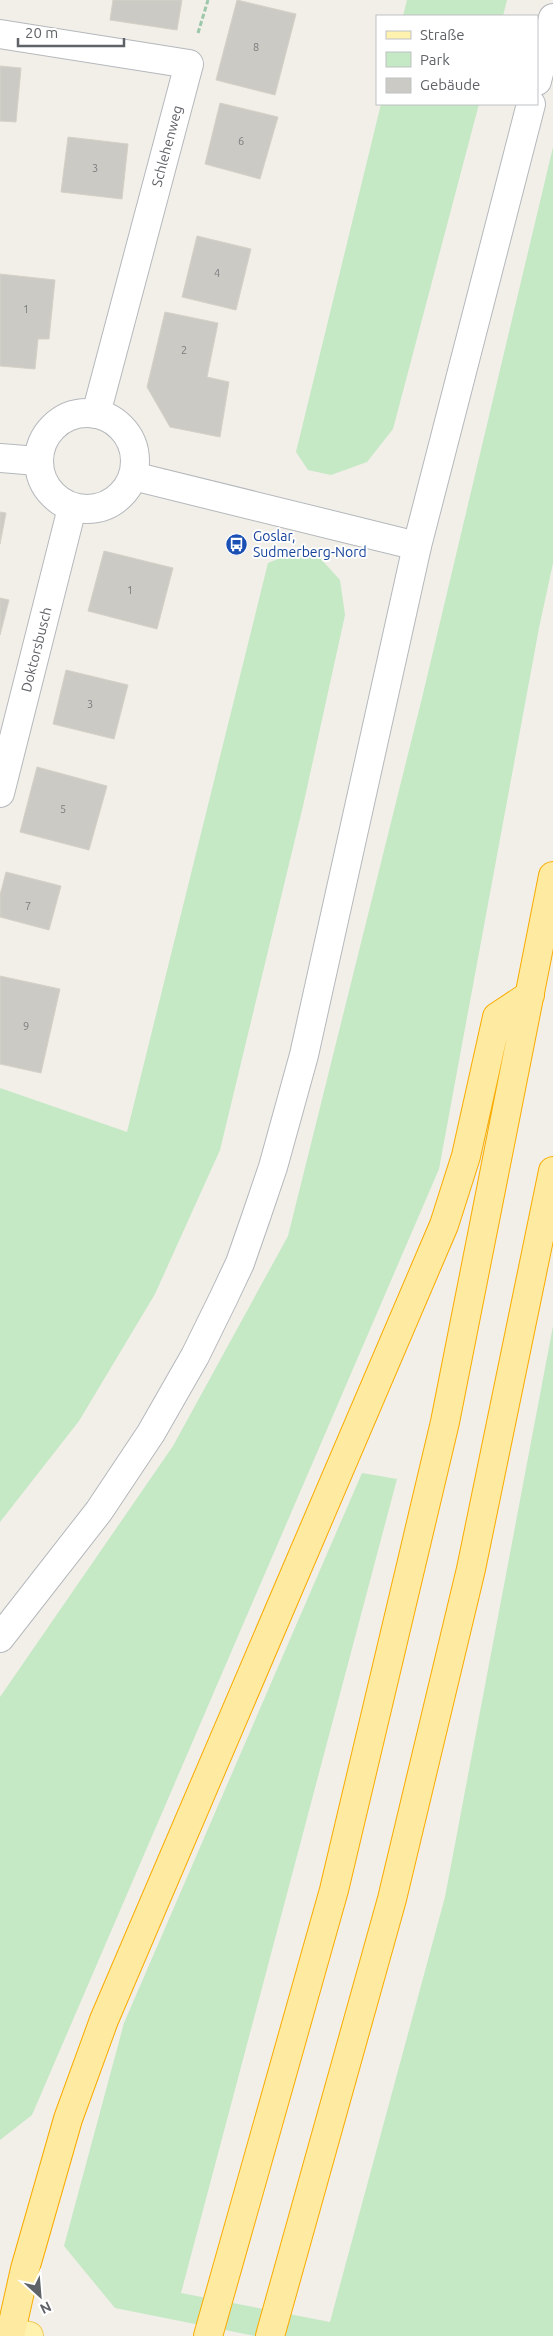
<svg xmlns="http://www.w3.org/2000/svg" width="553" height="2336" font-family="Ubuntu,sans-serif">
<rect width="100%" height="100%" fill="#f1efe8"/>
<path fill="#c5e8c5" d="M 407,0 L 507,0 L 503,16 L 403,16 Z
M 381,104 L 479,104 L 393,429 L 367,462 L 331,475 L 308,470 L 296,452 Z
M 553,147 L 553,563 L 539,628 L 439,1169 L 32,2115 L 0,2140 L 0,1697 L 173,1446 L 288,1236 L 422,698 Z
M 288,555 L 319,557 L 340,580 L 345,615 L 303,806 L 220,1150 L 155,1294 L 79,1421 L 0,1522 L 0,1088 L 127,1132 L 268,563 Z
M 553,1326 L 553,2336 L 255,2336 L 115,2308 L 64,2246 L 124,2023 L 362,1473 L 397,1479 L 181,2293 L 330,2322 L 445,1897 Z"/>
<path fill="#cccac5" stroke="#d6d1c6" d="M 113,0 L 182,0 L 177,30 L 110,20 Z
M 237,0 L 296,14 L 275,95 L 216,80 Z
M 0,66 L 21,68 L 16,122 L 0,121 Z
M 220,103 L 278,117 L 260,179 L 205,164 Z
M 68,137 L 128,144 L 122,199 L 61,192 Z
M 197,236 L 251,249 L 236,310 L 182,297 Z
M 0,274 L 55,280 L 49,339 L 38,339 L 35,369 L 0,366 Z
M 165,312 L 218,323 L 207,377 L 229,382 L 220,437 L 170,427 L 147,387 Z
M 0,512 L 6,513 L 0,544 Z
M 104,551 L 173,568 L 157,629 L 88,611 Z
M 0,598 L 9,600 L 0,635 Z
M 66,670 L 128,685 L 114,739 L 53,724 Z
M 37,767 L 107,786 L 89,850 L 20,832 Z
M 6,872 L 61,886 L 49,930 L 0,917 L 0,895 Z
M 0,976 L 60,989 L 41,1073 L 0,1064 Z"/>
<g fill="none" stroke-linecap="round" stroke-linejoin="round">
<defs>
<g id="minor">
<path d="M 0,34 L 189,64 L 96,414"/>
<circle cx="87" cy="461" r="48"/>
<path d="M 0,458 L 38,461"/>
<path d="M 133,476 L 417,546"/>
<path id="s1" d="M 0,793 L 72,508"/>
</g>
<path id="tertiary" d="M 537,81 L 553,18
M 0,1638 L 99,1511 L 151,1433 L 195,1356 L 224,1297 L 240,1263 L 256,1217 L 273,1167 L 304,1055 L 417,546 L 531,104"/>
<path id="primary" d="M 0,2331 L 29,2336"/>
<path id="trunk" d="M 10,2336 L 25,2269 L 68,2119 L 104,2020 L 444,1225 L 466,1156 L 497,1017 L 530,995
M 208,2336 L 334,1890 L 445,1422 L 553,876
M 270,2336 L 392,1899 L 471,1569 L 553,1171"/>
</defs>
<use href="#minor" stroke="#b5b8bc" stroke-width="30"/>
<use href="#tertiary" stroke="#b5b8bc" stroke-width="30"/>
<use href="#primary" stroke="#f2c960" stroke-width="30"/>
<use href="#trunk" stroke="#f9ab00" stroke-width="30"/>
<path stroke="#9cc7a9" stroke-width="3" stroke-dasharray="5 2.5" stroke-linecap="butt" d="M 198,33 L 208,0"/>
<use href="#minor" stroke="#fff" stroke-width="28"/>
<use href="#tertiary" stroke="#fff" stroke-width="28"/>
<use href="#primary" stroke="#fff2af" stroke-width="28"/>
<use href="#trunk" stroke="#feeaa1" stroke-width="28"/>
</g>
<defs>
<symbol id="bus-disc" viewBox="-11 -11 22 22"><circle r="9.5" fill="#1a4fb4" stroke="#fff"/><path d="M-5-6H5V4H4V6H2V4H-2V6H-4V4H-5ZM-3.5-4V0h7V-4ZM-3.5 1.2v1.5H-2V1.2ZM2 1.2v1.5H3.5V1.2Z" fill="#fff"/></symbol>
</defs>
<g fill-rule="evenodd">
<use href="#bus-disc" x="224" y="532" width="25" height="25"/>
</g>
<g text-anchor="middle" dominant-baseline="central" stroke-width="4" stroke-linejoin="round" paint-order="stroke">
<g font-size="11" fill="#7a7d7f">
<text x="256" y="47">8</text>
<text x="241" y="141">6</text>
<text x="95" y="168">3</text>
<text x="217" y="273">4</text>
<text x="26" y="309">1</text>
<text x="184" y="350">2</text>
<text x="130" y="590">1</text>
<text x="90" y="704">3</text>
<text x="63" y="809">5</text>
<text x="28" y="906">7</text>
<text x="26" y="1026">9</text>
</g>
<g font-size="14" fill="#5f6368" stroke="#fff">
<text transform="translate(167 146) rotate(-75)">Schlehenweg</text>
<text stroke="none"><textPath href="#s1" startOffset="148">Doktorsbusch</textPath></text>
</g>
<g font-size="14" fill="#164399" stroke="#fff" text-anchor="start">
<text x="253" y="536">Goslar,<tspan x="253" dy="16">Sudmerberg-Nord</tspan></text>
</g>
</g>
<rect x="376" y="15" width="162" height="90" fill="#ffffff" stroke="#bfc1c3"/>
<rect x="386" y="31" width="25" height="8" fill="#fff2af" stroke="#bfc1c3"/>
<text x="420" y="40" font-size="15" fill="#5f6368">Straße</text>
<rect x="386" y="52" width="25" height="15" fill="#c5e8c5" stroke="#bfc1c3"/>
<text x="420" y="65" font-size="15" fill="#5f6368">Park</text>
<rect x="386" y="78" width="25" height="15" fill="#cccac5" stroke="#bfc1c3"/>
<text x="420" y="90" font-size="15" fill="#5f6368">Gebäude</text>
<g transform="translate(40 2296) rotate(154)" stroke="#ffffff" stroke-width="4" paint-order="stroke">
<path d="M0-4L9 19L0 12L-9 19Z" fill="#5f6368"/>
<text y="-8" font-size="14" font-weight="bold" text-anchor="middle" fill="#5f6368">N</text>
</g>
<path d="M18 38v8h106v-8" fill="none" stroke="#5f6368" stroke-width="2.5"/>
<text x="25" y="38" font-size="15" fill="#5f6368" stroke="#ffffff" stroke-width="4" paint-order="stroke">20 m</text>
</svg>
